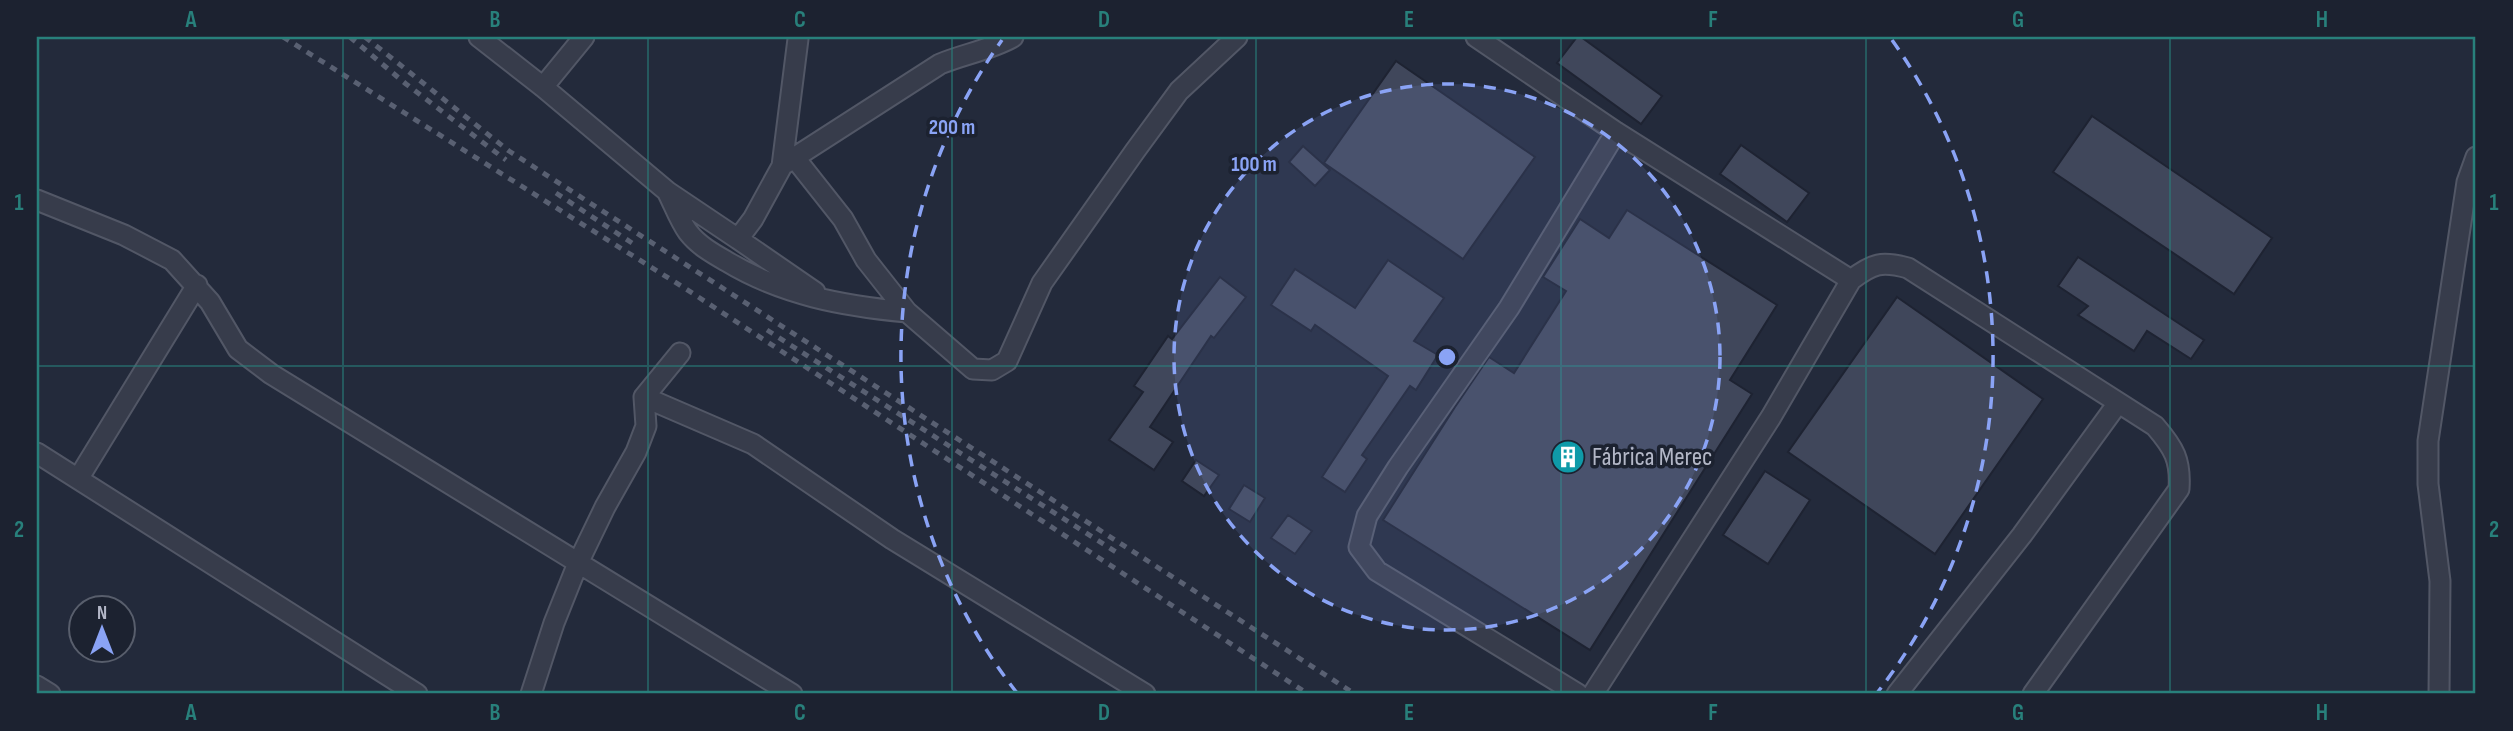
<svg xmlns="http://www.w3.org/2000/svg" width="2513" height="731" font-family="'Sofia Sans Condensed',sans-serif">
<rect width="100%" height="100%" fill="#232a3b"/>
<path fill="#40475b" stroke="#1e2332" stroke-width="2" d="M 1577,37 L 1581,37 L 1662,96 L 1641,124 L 1557,63 Z
M 1396,61 L 1535,157 L 1463,259 L 1324,163 Z
M 2092,116 L 2272,238 L 2234,294 L 2053,172 Z
M 1741,145 L 1809,193 L 1787,222 L 1720,174 Z
M 1303,146 L 1330,170 L 1315,186 L 1289,162 Z
M 1627,210 L 1777,305 L 1730,380 L 1752,394 L 1590,650 L 1383,520 L 1455,407 L 1489,357 L 1514,373 L 1566,291 L 1543,277 L 1580,219 L 1609,238 Z
M 2078,257 L 2204,340 L 2191,359 L 2147,331 L 2134,351 L 2078,315 L 2088,306 L 2058,286 Z
M 1388,260 L 1444,298 L 1414,341 L 1438,355 L 1416,390 L 1410,386 L 1362,455 L 1367,459 L 1345,492 L 1322,477 L 1388,376 L 1315,325 L 1311,331 L 1271,305 L 1295,269 L 1355,308 Z
M 1220,277 L 1246,297 L 1214,338 L 1211,336 L 1150,427 L 1173,442 L 1154,470 L 1109,440 L 1143,392 L 1134,386 L 1168,336 L 1172,339 Z
M 1897,297 L 2043,399 L 1935,554 L 1788,452 Z
M 1196,460 L 1219,475 L 1204,496 L 1182,481 Z
M 1765,471 L 1810,500 L 1768,564 L 1723,535 Z
M 1244,485 L 1265,498 L 1250,522 L 1229,509 Z
M 1288,515 L 1312,531 L 1295,554 L 1271,538 Z"/>
<g fill="none" stroke-linecap="round" stroke-linejoin="round">
<defs>
<path id="minor" d="M 479,37 L 543,87 L 668,192 L 738,239 L 753,219 L 782,166 L 798,39
M 1476,37 L 1616,132 L 1851,280
M 543,87 L 584,37
M 794,157 L 843,219 L 866,260 L 907,312 L 973,369 L 992,370 L 1007,361 L 1042,283 L 1135,151 L 1179,91 L 1237,37
M 786,163 L 940,64 C 964,54 990,50 1013,37
M 668,193 C 674,205 680,221 688,232 C 698,245 712,253 726,261 C 782,295 843,306 907,312
M 37,200 L 124,235 L 172,260 L 210,302 L 238,349 L 271,374 L 792,694
M 738,239 L 815,292
M 644,397 L 753,444 L 892,539 L 1145,694
M 644,397 L 680,353
M 37,453 L 417,694
M 78,479 L 197,285
M 37,686 L 50,694
M 531,694 L 554,623 L 578,563 L 605,507 L 636,452 L 646,426 L 644,397
M 1578,694 L 1377,571 L 1359,547 L 1367,516 L 1398,467 L 1509,308 L 1616,132
M 1593,694 L 1771,417 L 1851,280 C 1873,263 1882,261 1908,268 L 2155,426 C 2174,448 2181,460 2179,489 L 2033,694
M 1897,694 L 2022,535 L 2118,403
M 2439,694 L 2440,581 L 2428,484 L 2428,441 L 2467,182 L 2476,157"/>
</defs>
<use href="#minor" stroke="#525766" stroke-width="23"/>
<use href="#minor" stroke="#373c4b" stroke-width="19"/>
<path stroke="#596072" stroke-width="5" stroke-dasharray="7 7" stroke-linecap="butt" d="M 283,37 L 686,289 L 1308,694
M 350,37 L 406,84 L 506,160
M 365,37 L 509,151 L 1355,694
M 556,193 L 635,245
M 767,330 L 1119,554"/>
</g>
<path fill="none" stroke="#28807b" stroke-width="2" stroke-opacity="0.55" d="M 343,37 L 343,694M 648,37 L 648,694M 952,37 L 952,694M 1256,37 L 1256,694M 1561,37 L 1561,694M 1866,37 L 1866,694M 2170,37 L 2170,694M 37,366 L 2476,366"/>
<circle cx="1447" cy="357" r="273" fill="#8aa3f5" fill-opacity=".12"/>
<g fill="none" stroke="#8aa3f5" stroke-width="3.5" stroke-dasharray="12 9">
<circle cx="1447" cy="357" r="273"/>
<path d="M1017 693A546 546 0 0 1 1002 40M1892 40A546 546 0 0 1 1877 693"/>
</g>
<defs>
<symbol id="building-disc" viewBox="-11 -11 22 22"><circle r="9.5" fill="#0f9aa8" stroke="#1c2230"/><path d="M-4-6H4V6H1V3H-1V6H-4ZM-2.5-4.3h1.7v1.8h-1.7ZM.8-4.3h1.7v1.8H.8ZM-2.5-1h1.7V.8h-1.7ZM.8-1h1.7V.8H.8Z" fill="#fff"/></symbol>
</defs>
<g fill-rule="evenodd">
<use href="#building-disc" x="1549" y="438" width="38" height="38"/>
</g>
<g text-anchor="middle" dominant-baseline="central" stroke-width="7" stroke-linejoin="round" paint-order="stroke">
<g font-size="26" fill="#b3b7c7" stroke="#1c2230" text-anchor="start">
<text x="1592" y="457">Fábrica Merec</text>
</g>
</g>
<circle cx="1447" cy="357" r="10" fill="#8aa3f5" stroke="#1c2230" stroke-width="3.5"/>
<g font-size="21" text-anchor="middle" font-weight="bold" fill="#8aa3f5" stroke="#1c2230" stroke-width="7" stroke-linejoin="round" paint-order="stroke">
<text x="952" y="134">200 m</text>
<text x="1254" y="171">100 m</text>
</g>
<rect width="2513" height="731" fill="none" stroke="#1c2230" stroke-width="77"/>
<g transform="translate(102 629)"><circle r="33" fill="#1c2230" stroke="#585e6c" stroke-width="2"/>
<path d="M0-5L12 26L0 18L-12 26Z" fill="#8aa3f5"/>
<text y="-10" font-size="19" font-weight="bold" text-anchor="middle" fill="#b3b7c7">N</text>
</g>
<rect x="38" y="38" width="2436" height="654" fill="none" stroke="#28807b" stroke-width="2.5"/>
<g font-size="23" text-anchor="middle" font-weight="bold" fill="#28807b">
<text x="191" y="27">A</text>
<text x="495" y="27">B</text>
<text x="800" y="27">C</text>
<text x="1104" y="27">D</text>
<text x="1409" y="27">E</text>
<text x="1713" y="27">F</text>
<text x="2018" y="27">G</text>
<text x="2322" y="27">H</text>
<text x="19" y="210">1</text>
<text x="2494" y="210">1</text>
<text x="19" y="537">2</text>
<text x="2494" y="537">2</text>
<text x="191" y="720">A</text>
<text x="495" y="720">B</text>
<text x="800" y="720">C</text>
<text x="1104" y="720">D</text>
<text x="1409" y="720">E</text>
<text x="1713" y="720">F</text>
<text x="2018" y="720">G</text>
<text x="2322" y="720">H</text>
</g>
</svg>
